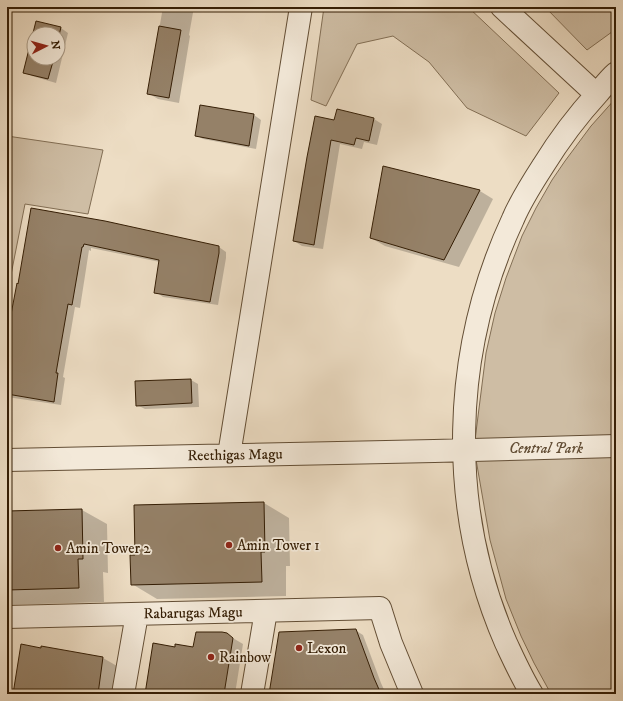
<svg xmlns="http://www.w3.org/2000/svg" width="623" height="701" font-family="'IM FELL DW Pica',serif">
<rect width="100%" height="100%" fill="#edddc4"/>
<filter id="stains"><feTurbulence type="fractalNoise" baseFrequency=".005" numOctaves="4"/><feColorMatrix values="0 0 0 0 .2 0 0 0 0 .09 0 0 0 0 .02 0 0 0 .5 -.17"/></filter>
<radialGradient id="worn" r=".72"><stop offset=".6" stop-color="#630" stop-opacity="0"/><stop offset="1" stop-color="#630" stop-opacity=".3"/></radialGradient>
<path fill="#cebda4" stroke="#826e54" d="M 324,7 L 468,7 L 559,93 L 526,136 L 467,108 L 429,62 L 393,36 L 357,44 L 326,106 L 311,100 Z
M 545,7 L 616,7 L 616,29 L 587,50 Z
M 616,98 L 616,694 L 551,694 L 534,663 L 521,636 L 506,599 L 490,540 L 474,448 L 486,353 L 495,313 L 506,278 L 522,236 L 536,208 L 552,180 L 565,161 L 591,126 Z
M 7,136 L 103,150 L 88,214 L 25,204 L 7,295 Z"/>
<path fill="#0003" fill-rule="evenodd" d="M 163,7 L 194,7 L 189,35 L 190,36 L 179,103 L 158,99 L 148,93 Z
M 37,22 L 61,28 L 68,33 L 56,83 L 32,76 L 24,72 ZM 34,34 L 58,34 L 58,58 L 34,58 Z
M 201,106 L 254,115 L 261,120 L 256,149 L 203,139 L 196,135 Z
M 374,119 L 382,124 L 377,145 L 364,142 L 362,149 L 340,144 L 323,249 L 302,246 L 294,241 L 335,121 Z
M 480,191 L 493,199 L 459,267 L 385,246 L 371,238 Z
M 32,210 L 219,247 L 226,252 L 226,258 L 218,305 L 163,297 L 156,292 L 160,262 L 91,248 L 91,251 L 89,250 L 80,308 L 75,307 L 63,377 L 65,378 L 61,405 L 7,397 L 7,340 L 19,285 Z
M 191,380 L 198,384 L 199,407 L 145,409 L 137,405 Z
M 264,503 L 289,518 L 290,566 L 286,566 L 286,596 L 157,599 L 132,584 L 136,556 L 135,506 Z
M 82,510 L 107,524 L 108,573 L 103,572 L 104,602 L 7,605 L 7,512 Z
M 355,630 L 363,635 L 381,683 L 386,694 L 269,694 Z
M 226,634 L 243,644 L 235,694 L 146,694 L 176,648 L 194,648 Z
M 42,647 L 103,658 L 117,666 L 113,694 L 14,694 Z"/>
<path fill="#958168" stroke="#351e05" d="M 36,21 L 61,27 L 58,40 L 58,34 L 34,34 L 34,58 L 54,58 L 48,79 L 23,73 Z
M 159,26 L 181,30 L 169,98 L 147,94 Z
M 200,105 L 254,114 L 249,146 L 195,136 Z
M 337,109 L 374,118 L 369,141 L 356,138 L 354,145 L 331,140 L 314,245 L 293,241 L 307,157 L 315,116 L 334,120 Z
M 383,166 L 480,190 L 444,260 L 370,238 Z
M 31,208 L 105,221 L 219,246 L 219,253 L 210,302 L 154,293 L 159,260 L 84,244 L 83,247 L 82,247 L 72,305 L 68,304 L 56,373 L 58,373 L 54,402 L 7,394 L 7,325 L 9,325 L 17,283 L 18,284 Z
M 191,379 L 192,403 L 136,406 L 135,381 Z
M 264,502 L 265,552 L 261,552 L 262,582 L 131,585 L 130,555 L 135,555 L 134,505 Z
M 82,509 L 83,559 L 78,559 L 79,588 L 7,590 L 7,511 Z
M 356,629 L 374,678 L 381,694 L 269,694 L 279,632 Z
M 196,632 L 222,632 L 227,633 L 233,638 L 224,694 L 145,694 L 153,643 L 175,647 L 175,644 L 193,647 Z
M 21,644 L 41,648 L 41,646 L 103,657 L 98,694 L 71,694 L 48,690 L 47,694 L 13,694 Z"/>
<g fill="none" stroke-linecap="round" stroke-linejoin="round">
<defs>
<path id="minor" d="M 502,7 L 596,94
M 229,455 L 301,7
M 7,460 L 434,451 L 616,446
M 7,617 L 380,608 L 391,643 L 412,694
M 123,694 L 137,614
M 252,694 L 266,611
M 532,694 C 522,678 514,660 506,643 C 447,508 451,352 513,219 C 521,200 532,183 543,166 C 559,140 577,116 598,93 C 604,86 609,79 616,73"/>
</defs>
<use href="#minor" stroke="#634e35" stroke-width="24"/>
<use href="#minor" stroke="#f3e9d9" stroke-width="22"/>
</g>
<g fill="#8f2418" stroke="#f3e9d9" stroke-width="1.5">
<circle cx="229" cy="545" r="4"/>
<circle cx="58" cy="548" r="4"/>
<circle cx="299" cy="648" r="4"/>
<circle cx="211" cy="657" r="4"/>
</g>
<g text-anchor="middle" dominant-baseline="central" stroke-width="3.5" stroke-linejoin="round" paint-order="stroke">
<g font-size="15" font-style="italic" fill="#634e35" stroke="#f3e9d9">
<text x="546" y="448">Central Park</text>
</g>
<g font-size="15" fill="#351e05" stroke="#f3e9d9">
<text transform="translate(235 455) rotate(-1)">Reethigas Magu</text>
<text transform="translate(193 613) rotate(-1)">Rabarugas Magu</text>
</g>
<g font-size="15" fill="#351e05" stroke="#f3e9d9" text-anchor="start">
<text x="237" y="545">Amin Tower 1</text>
<text x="66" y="548">Amin Tower 2</text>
<text x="307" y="648">Lexon</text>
<text x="219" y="657">Rainbow</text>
</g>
</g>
<rect width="623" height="701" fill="none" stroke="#edddc4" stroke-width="24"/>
<rect x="8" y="8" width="607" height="685" fill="none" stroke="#351e05" stroke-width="2"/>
<rect x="12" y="12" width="599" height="677" fill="none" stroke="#351e05"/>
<g transform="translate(46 46) rotate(84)"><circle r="19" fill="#f3e9d9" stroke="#a79884"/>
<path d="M0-3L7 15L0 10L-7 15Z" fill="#8f2418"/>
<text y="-6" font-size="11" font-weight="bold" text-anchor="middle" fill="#351e05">N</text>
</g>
<rect width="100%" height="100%" filter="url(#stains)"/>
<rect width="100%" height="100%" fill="url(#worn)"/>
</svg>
